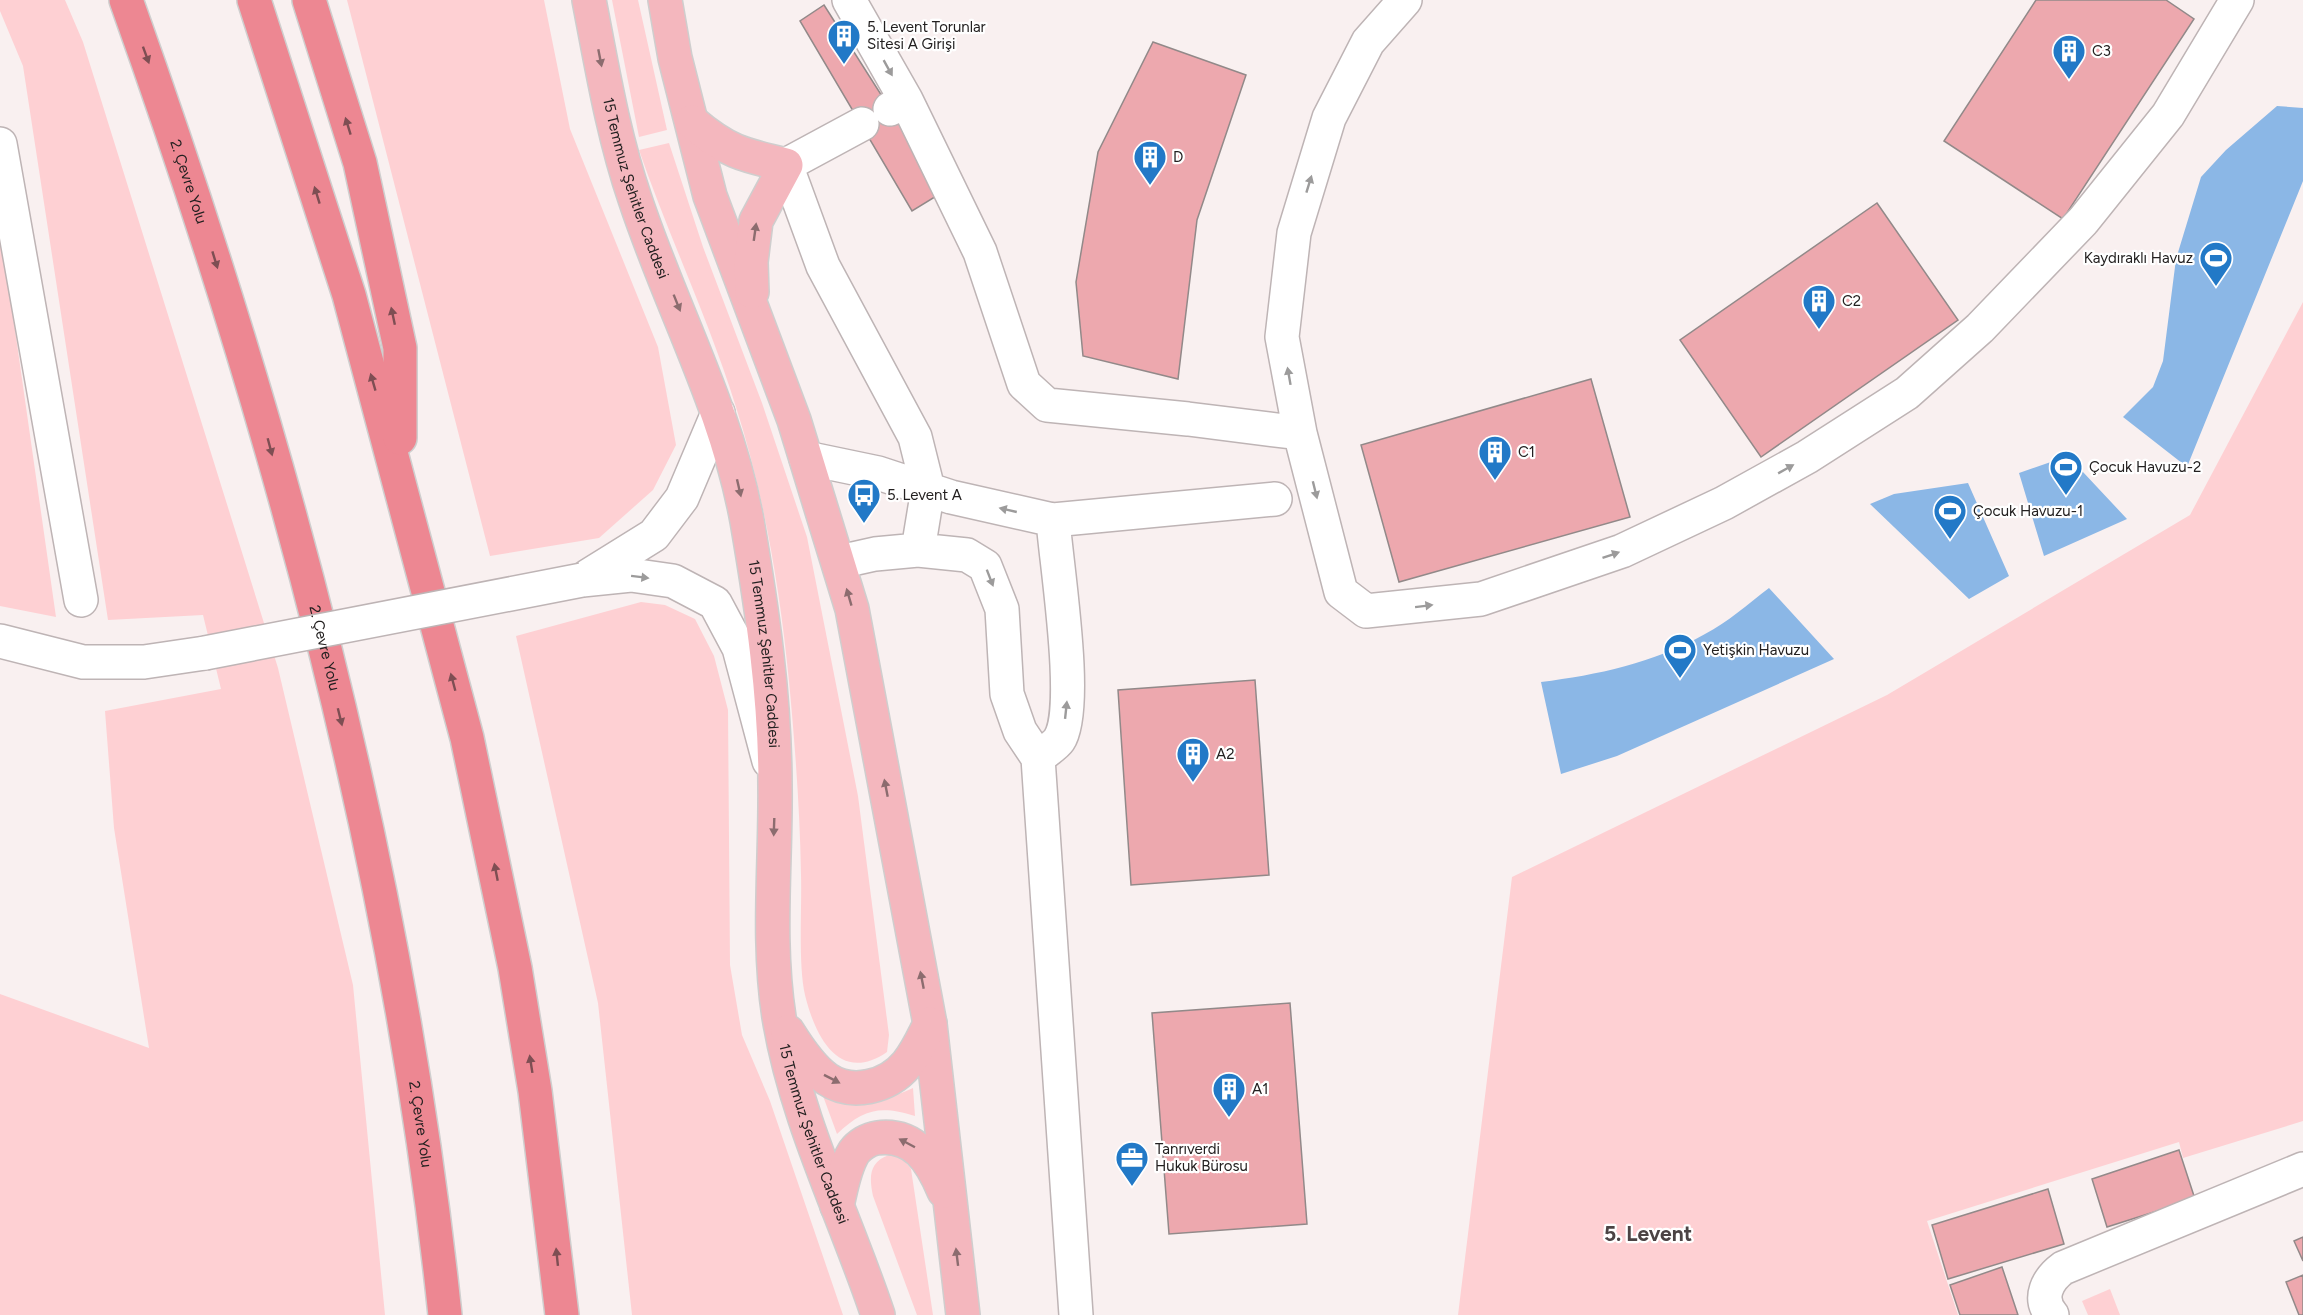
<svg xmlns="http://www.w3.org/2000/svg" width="2303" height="1315" font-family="Figtree,sans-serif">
<rect width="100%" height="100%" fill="#f9f0f0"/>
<path fill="#fed0d3" d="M 0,0 L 65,0 L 83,42 L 278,668 L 353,985 L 385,1315 L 0,1315 L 0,994 L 149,1048 L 114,828 L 105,711 L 221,689 L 203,615 L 108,620 L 23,66 L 0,11 Z
M 347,0 L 544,0 L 570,129 L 658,347 L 676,445 L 653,490 L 599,538 L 490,556 Z
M 612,0 L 638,0 L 667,130 L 639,137 Z
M 669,143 L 703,247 L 762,403 L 807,537 L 858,796 L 889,1035 L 887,1052 C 839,1085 815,1036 805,995 C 798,964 802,909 801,875 C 800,811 795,745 789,681 C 780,589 764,495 736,407 C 709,320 669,237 639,150 Z
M 0,244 L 10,295 L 56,617 L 0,606 Z
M 2303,302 L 2303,1121 L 2183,1158 L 2179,1142 L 1927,1221 L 1958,1315 L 1458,1315 L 1512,877 L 1887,695 L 2190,515 Z
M 641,602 L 665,605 L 695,619 L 714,656 L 728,710 L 730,965 L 742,1035 L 770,1101 L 843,1315 L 632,1315 L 598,1003 L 516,636 Z
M 913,1088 L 915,1116 C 880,1105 863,1109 837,1134 L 823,1096 L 826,1095 C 859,1110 881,1102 913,1088 Z
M 889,1155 L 902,1157 L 911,1169 L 933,1315 L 917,1315 L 873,1196 C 869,1177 869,1162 889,1155 Z
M 2110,1289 L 2120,1315 L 2088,1315 L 2082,1301 Z"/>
<path fill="#8bb7e6" d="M 2277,106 L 2303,108 L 2303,181 L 2187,467 L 2123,417 L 2153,387 L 2163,361 L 2176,259 L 2201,177 L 2226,150 Z
M 2068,456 L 2127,519 L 2044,556 L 2019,473 Z
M 1968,483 L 2009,576 L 1969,599 L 1870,504 L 1894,494 Z
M 1769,588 L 1834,659 L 1617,756 L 1561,774 L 1541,682 C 1597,675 1654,663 1705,634 C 1728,622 1748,604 1769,588 Z"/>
<path fill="#eda8ae" stroke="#928989" stroke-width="1.5" d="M 2036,0 L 2166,0 L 2194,19 L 2063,219 L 1944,141 Z
M 824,5 L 943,192 L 912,211 L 800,21 Z
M 1153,42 L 1246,75 L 1197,220 L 1178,379 L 1083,356 L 1076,282 L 1098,152 Z
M 1877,203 L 1958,320 L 1761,457 L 1680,340 Z
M 1591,379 L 1630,517 L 1399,582 L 1361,445 Z
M 1255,680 L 1269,875 L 1131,885 L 1118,690 Z
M 1290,1003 L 1307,1224 L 1169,1234 L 1152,1013 Z
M 2179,1150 L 2195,1199 L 2107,1227 L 2092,1179 Z
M 2048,1189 L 2064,1244 L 1948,1279 L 1932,1225 Z
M 2303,1237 L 2303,1261 L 2294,1241 Z
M 2002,1267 L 2018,1315 L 1960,1315 L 1950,1285 Z
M 2303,1275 L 2303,1315 L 2299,1315 L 2286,1282 Z"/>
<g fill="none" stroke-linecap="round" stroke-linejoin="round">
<defs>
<path id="minor" d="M 849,0 L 906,100
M 1405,0 L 1368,42 L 1329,118 L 1294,233 L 1282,337 L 1300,433 L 1341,592 L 1366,611 L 1481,599 L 1622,551 L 1724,503 L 1807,457 L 1907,393 L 1980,328 L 2083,221 L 2168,115 L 2237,0
M 890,109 L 906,100 L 980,252 L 1024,384 L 1047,405 L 1188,419 L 1300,433
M 0,144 L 81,600
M 786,165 L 823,266 L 915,437 L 928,489 L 918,550
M 786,165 L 862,124
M 806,458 L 878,473 L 951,497 L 1053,520 C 1056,563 1080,709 1059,740 C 1055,746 1044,752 1038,758
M 1053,520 L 1275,499
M 839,562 L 875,554 L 918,550 L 967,555 L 985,566 L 1002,609 L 1007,694 L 1020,731 L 1038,758 L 1076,1315
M 588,576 L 654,535 L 682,498 L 718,413
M 582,580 L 631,575 L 673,581 L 715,603 L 739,648 L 769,761
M 0,641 L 83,662 L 144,662 L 205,653
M 2052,1315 C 2037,1298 2048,1279 2063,1268 L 2303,1169"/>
<g id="major">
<path id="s1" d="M 589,0 C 602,67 613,135 635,199 C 671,308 726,406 747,521 C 762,608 775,697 775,786 C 776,863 767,940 779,1017 C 796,1121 845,1216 878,1315"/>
<path d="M 665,0 L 675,58 L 710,196 L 794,420 L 852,609 L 930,1024 L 963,1315"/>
<path d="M 692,122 C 726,151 742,155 786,165 L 756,221 L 751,262 L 752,292"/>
<path d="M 788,1032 C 798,1048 811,1068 827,1079 C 852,1096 888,1087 907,1064 C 917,1052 923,1038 930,1024"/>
<path d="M 837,1206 C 841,1189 844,1168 854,1152 C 859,1145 869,1139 877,1138 C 914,1133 931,1160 944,1191"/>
</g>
<g id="highway">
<path id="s2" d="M 126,0 C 278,425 398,866 445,1315"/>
<path d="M 254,0 L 349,295 L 467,738 L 515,968 L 535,1091 L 562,1315"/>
<path d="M 309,0 L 360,163 L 400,348 L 400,438"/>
</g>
</defs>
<use href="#minor" stroke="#beb4b5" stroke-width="36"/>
<use href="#major" stroke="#cfcece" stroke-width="36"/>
<use href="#highway" stroke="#cfcece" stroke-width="36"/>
<use href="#minor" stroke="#fff" stroke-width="33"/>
<use href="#major" stroke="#f4b7be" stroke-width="33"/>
<use href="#highway" stroke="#ed8792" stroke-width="33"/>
<defs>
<path id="minor-bridge" d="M 205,653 L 582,580"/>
</defs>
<use href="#minor-bridge" stroke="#beb4b5" stroke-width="36" stroke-linecap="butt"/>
<use href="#minor-bridge" stroke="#fff" stroke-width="33"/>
</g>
<defs><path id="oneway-solid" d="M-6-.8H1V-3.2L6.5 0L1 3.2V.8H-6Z" transform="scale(1.5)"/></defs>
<g fill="#7e4e53">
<use href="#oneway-solid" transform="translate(146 55) rotate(70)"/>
<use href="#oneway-solid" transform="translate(348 126) rotate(-107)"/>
<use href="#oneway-solid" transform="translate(317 195) rotate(-107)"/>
<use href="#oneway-solid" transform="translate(215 260) rotate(73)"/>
<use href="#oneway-solid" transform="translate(393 316) rotate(-102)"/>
<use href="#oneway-solid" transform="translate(373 382) rotate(-106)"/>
<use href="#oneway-solid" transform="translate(270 447) rotate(75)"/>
<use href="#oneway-solid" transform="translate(453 682) rotate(-105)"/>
<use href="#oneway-solid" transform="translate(340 717) rotate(76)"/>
<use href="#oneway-solid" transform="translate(496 872) rotate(-101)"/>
<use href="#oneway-solid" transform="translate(531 1064) rotate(-99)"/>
<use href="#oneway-solid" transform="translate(557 1257) rotate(-96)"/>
</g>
<g fill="#8c6c6f">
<use href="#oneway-solid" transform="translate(600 58) rotate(79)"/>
<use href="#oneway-solid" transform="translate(755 232) rotate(-82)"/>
<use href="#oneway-solid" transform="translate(677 303) rotate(68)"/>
<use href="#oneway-solid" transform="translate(739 488) rotate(77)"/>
<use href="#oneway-solid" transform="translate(849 597) rotate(-106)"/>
<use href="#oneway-solid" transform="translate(886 788) rotate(-101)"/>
<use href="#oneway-solid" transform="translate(774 827) rotate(92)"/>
<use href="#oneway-solid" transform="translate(922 980) rotate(-101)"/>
<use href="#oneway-solid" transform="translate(832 1079) rotate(27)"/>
<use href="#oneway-solid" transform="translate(907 1143) rotate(-152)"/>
<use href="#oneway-solid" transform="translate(957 1257) rotate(-97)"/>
</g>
<g fill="#9c9b9b">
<use href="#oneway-solid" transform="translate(888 68) rotate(61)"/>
<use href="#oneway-solid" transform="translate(1309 184) rotate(-73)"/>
<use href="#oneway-solid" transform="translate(1289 376) rotate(-100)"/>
<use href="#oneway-solid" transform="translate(1786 469) rotate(-29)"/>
<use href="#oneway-solid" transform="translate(1315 490) rotate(76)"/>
<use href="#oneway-solid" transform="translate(1008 510) rotate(-167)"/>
<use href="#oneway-solid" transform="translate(1611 555) rotate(-19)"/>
<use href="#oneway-solid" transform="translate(640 577) rotate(7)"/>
<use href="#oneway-solid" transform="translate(990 578) rotate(69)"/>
<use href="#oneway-solid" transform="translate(1424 606) rotate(-7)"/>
<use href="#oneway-solid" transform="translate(1066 710) rotate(-84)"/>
</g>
<defs>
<symbol id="building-pin" viewBox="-11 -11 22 30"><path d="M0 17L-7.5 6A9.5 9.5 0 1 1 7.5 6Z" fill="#2279c7" stroke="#fff"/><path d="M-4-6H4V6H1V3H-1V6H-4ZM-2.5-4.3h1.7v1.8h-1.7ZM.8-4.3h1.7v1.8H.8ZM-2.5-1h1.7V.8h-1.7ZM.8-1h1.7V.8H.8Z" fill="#fff"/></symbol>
<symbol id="stadium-pin" viewBox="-11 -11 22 30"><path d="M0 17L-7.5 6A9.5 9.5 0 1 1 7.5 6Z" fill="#2279c7" stroke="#fff"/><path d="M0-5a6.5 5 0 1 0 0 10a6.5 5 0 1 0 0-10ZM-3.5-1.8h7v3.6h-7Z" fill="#fff"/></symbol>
<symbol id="bus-pin" viewBox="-11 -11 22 30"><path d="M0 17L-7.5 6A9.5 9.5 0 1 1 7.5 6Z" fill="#2279c7" stroke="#fff"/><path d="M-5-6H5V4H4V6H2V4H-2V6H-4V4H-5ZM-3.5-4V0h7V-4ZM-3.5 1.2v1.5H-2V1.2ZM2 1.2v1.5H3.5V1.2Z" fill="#fff"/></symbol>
<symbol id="office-pin" viewBox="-11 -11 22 30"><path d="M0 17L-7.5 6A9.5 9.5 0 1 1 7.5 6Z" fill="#2279c7" stroke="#fff"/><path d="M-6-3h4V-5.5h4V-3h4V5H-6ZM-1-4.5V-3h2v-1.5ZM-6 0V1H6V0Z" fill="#fff"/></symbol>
</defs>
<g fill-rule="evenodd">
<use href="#building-pin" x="825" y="17" width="38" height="52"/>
<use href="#building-pin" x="2050" y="32" width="38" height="52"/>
<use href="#building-pin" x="1131" y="138" width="38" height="52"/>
<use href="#stadium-pin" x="2197" y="239" width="38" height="52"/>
<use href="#building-pin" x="1800" y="282" width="38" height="52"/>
<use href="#building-pin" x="1476" y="433" width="38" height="52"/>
<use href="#stadium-pin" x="2047" y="448" width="38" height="52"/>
<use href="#bus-pin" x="845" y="476" width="38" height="52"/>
<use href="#stadium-pin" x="1931" y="492" width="38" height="52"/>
<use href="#stadium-pin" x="1661" y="631" width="38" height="52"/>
<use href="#building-pin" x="1174" y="735" width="38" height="52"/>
<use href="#building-pin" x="1210" y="1070" width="38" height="52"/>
<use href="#office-pin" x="1113" y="1139" width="38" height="52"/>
</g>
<g text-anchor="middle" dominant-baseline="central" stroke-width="4.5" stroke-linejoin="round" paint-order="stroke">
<g font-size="15" fill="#232020" stroke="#fff" text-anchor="start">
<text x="867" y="27">5. Levent Torunlar<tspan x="867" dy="17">Sitesi A Girişi</tspan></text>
<text x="2092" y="51">C3</text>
<text x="1173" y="157">D</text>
<text x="2193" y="258" text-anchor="end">Kaydıraklı Havuz</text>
<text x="1842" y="301">C2</text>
<text x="1518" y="452">C1</text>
<text x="2089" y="467">Çocuk Havuzu-2</text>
<text x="887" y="495">5. Levent A</text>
<text x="1973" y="511">Çocuk Havuzu-1</text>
<text x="1703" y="650">Yetişkin Havuzu</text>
<text x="1216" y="754">A2</text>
<text x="1252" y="1089">A1</text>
<text x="1155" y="1149">Tanrıverdi<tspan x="1155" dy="17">Hukuk Bürosu</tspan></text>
</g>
<g font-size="15" fill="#232020" stroke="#fff">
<text stroke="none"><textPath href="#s2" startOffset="192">2. Çevre Yolu</textPath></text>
<text stroke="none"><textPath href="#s1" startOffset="194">15 Temmuz Şehitler Caddesi</textPath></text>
<text stroke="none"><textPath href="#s2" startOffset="678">2. Çevre Yolu</textPath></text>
<text stroke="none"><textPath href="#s1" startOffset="680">15 Temmuz Şehitler Caddesi</textPath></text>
<text stroke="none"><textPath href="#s2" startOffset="1164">2. Çevre Yolu</textPath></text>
<text stroke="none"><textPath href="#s1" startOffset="1166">15 Temmuz Şehitler Caddesi</textPath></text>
</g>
<g font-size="21" font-weight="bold" fill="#4b4344" stroke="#fff">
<text x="1648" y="1233">5. Levent</text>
</g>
</g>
</svg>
